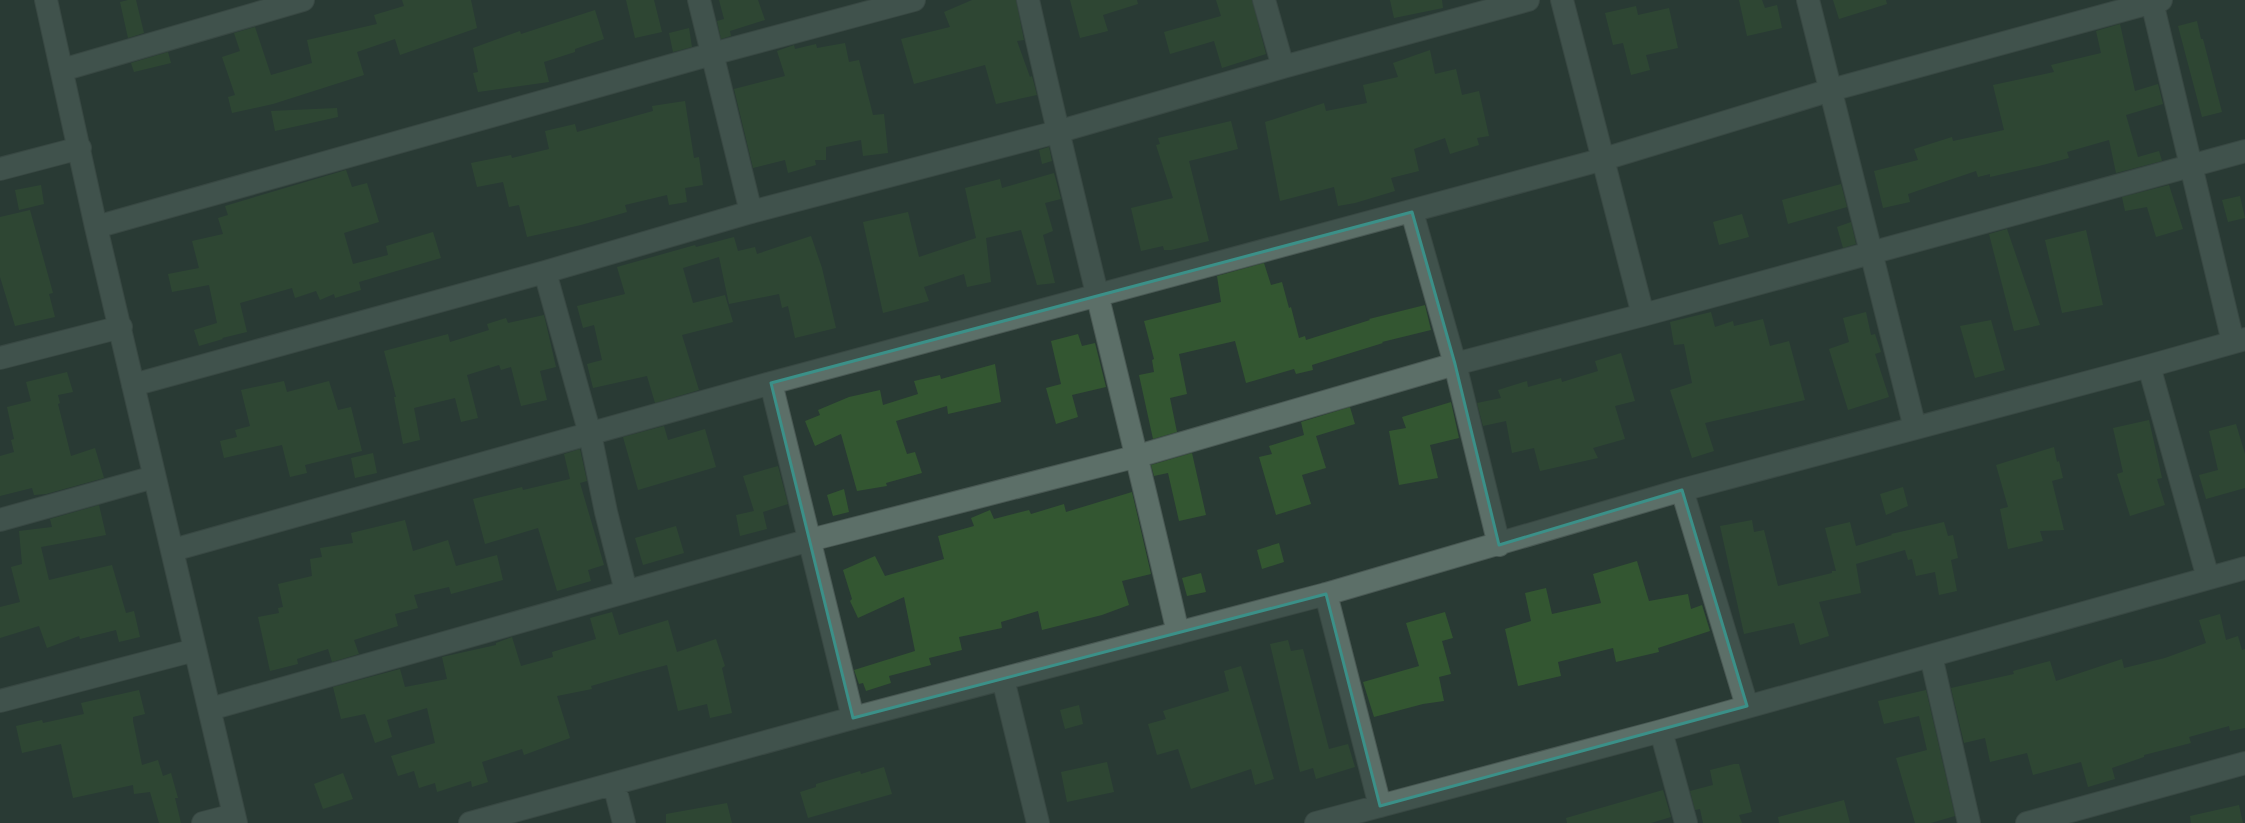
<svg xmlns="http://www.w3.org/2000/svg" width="2245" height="823" font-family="Cabin,sans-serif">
<rect width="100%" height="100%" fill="#293a34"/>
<path fill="#335631" d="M 128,0 L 136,0 L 144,33 L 128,38 L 120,2 Z
M 402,0 L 471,0 L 477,28 L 400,55 L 395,39 L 357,52 L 364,75 L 273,104 L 232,113 L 228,97 L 235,95 L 222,57 L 240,51 L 234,33 L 255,27 L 271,75 L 312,63 L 307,40 L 377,24 L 374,15 L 404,6 Z
M 626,0 L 654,0 L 662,32 L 635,38 Z
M 719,0 L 758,0 L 765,20 L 730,31 L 731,36 L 721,39 L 717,21 L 724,19 Z
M 972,0 L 1016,0 L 1024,40 L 1017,41 L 1030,77 L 1032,76 L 1037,95 L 996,104 L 985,65 L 914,84 L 901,39 L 950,27 L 944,12 Z
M 1070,0 L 1137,0 L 1138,4 L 1103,15 L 1108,31 L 1080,38 Z
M 1216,0 L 1252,0 L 1266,54 L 1222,68 L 1214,41 L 1170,54 L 1164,32 L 1221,16 Z
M 1390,0 L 1442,0 L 1443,8 L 1394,18 Z
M 1739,0 L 1762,0 L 1765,8 L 1777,5 L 1782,28 L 1747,36 Z
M 1833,0 L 1886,0 L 1887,4 L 1839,19 Z
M 1636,6 L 1638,15 L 1669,8 L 1678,48 L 1646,55 L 1650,70 L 1631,75 L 1623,43 L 1613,45 L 1605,13 Z
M 595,10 L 604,39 L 575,49 L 575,52 L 544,62 L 549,82 L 478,92 L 473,73 L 478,72 L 473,48 L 520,31 L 521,34 Z
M 2197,21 L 2201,39 L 2203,39 L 2222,112 L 2202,117 L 2178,26 Z
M 2120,24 L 2135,91 L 2158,84 L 2163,104 L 2126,115 L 2138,157 L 2159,151 L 2162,161 L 2116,173 L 2109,140 L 2067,152 L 2069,158 L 2039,166 L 1990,177 L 1990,174 L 1978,177 L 1976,171 L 1908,194 L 1910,202 L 1883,208 L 1874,171 L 1918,160 L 1914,149 L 1952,137 L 1953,141 L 2004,130 L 1993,85 L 2054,72 L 2051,65 L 2101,53 L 2096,31 Z
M 689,28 L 692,47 L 673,52 L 669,33 Z
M 845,43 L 849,62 L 859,60 L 873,115 L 884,114 L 888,153 L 863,156 L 861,140 L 826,147 L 826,160 L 815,160 L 816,165 L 788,173 L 785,160 L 753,168 L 734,89 L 785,76 L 777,51 L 794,45 L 795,49 L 816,44 L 817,48 Z
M 1430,50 L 1435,74 L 1456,69 L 1462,95 L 1479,91 L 1489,136 L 1477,138 L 1479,145 L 1450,154 L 1445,138 L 1414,149 L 1419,171 L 1391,178 L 1395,191 L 1355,203 L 1338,206 L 1334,187 L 1280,201 L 1265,122 L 1324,103 L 1326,111 L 1367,103 L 1363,85 L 1398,77 L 1393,63 Z
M 168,52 L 171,63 L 134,72 L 131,63 Z
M 685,101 L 694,158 L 699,157 L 703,185 L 685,188 L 687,202 L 669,205 L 667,195 L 625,205 L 627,212 L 581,225 L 527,237 L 519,205 L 509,207 L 503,182 L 477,187 L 471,163 L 511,155 L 512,158 L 549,149 L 545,131 L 575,124 L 577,132 L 653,111 L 652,106 Z
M 337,108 L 338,117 L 275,131 L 271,111 Z
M 1231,121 L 1238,149 L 1189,161 L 1209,241 L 1171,250 L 1164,250 L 1163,246 L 1141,251 L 1131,208 L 1173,198 L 1156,145 L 1160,144 L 1158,138 Z
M 1049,147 L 1052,161 L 1042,164 L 1039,150 Z
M 346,170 L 352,187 L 367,183 L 379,222 L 344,233 L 353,264 L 388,255 L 386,246 L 433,232 L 441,258 L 359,282 L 361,290 L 335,298 L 334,294 L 320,300 L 316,291 L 295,298 L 292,288 L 240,303 L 247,332 L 222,338 L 223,339 L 199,346 L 194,330 L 217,323 L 209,285 L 172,292 L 168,274 L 199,268 L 192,241 L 223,234 L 218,218 L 228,215 L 225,206 Z
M 1054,173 L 1061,199 L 1045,203 L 1053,231 L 1043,235 L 1055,283 L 1037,285 L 1021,230 L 986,238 L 991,282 L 967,287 L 964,274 L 924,287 L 929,301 L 883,313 L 863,222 L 908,212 L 919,257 L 976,238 L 965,188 L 1000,179 L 1002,188 Z
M 1841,184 L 1847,207 L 1788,224 L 1782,200 Z
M 41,185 L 44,204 L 19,210 L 15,190 Z
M 2169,185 L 2183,229 L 2156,237 L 2147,207 L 2125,211 L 2122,197 Z
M 2240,196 L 2245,218 L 2228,222 L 2222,200 Z
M 30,210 L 53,293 L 49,294 L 55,317 L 15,326 L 0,277 L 0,217 Z
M 1742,214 L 1749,237 L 1719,245 L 1713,222 Z
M 1851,222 L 1856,244 L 1843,248 L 1837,227 Z
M 2007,229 L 2040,325 L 2014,331 L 1989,234 Z
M 2086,230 L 2103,305 L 2062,313 L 2045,240 Z
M 811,236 L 822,268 L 836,328 L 795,338 L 788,306 L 782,308 L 779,294 L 729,304 L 719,257 L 683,268 L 693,303 L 725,295 L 733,322 L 682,335 L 699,390 L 655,403 L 647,376 L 593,388 L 587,364 L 602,360 L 594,325 L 583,328 L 577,306 L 625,294 L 617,267 L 695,245 L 696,247 L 734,237 L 738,251 L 755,247 L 757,254 Z
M 1264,263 L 1271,285 L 1282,282 L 1289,308 L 1291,307 L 1299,338 L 1305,336 L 1306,340 L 1370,320 L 1369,319 L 1425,305 L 1431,330 L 1382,342 L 1383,343 L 1312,365 L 1313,370 L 1296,374 L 1294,369 L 1246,383 L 1235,341 L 1179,354 L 1187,394 L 1170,398 L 1177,432 L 1153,439 L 1139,375 L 1154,372 L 1152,360 L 1154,359 L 1144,321 L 1221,302 L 1217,276 Z
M 1711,312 L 1715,327 L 1733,321 L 1734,326 L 1763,319 L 1770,346 L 1789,341 L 1805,400 L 1705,423 L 1714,451 L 1692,458 L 1670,390 L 1692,383 L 1684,344 L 1674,345 L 1670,322 Z
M 1866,312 L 1871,335 L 1875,334 L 1881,352 L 1875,354 L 1889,397 L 1848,410 L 1829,349 L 1849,342 L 1843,318 Z
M 544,315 L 556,367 L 540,371 L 547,400 L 521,406 L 511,367 L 501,370 L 499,365 L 467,375 L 478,418 L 461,422 L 455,398 L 414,408 L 420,440 L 403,444 L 394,397 L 396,397 L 384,351 L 448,334 L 450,342 L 489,330 L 487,324 L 506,318 L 508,323 Z
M 1991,320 L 2005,370 L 1975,378 L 1960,326 Z
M 1078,334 L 1082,346 L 1095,343 L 1106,387 L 1072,395 L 1078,417 L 1056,424 L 1046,388 L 1061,384 L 1051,341 Z
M 1621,353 L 1635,401 L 1615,406 L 1625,439 L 1593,448 L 1598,458 L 1540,471 L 1534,448 L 1512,453 L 1506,421 L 1483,426 L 1477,403 L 1501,398 L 1498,390 L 1527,381 L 1528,387 L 1561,378 L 1562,382 L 1598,371 L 1595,361 Z
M 995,364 L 1001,402 L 948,414 L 947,406 L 896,421 L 907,454 L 915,452 L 922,473 L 886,483 L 887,486 L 857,491 L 841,434 L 815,446 L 805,421 L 820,415 L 818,410 L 849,397 L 880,390 L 883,405 L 918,394 L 914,381 L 940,375 L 941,379 Z
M 67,372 L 73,392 L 58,395 L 60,403 L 58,404 L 71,456 L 95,448 L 104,478 L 46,494 L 34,495 L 32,488 L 0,496 L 0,456 L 14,452 L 11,440 L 14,439 L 7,407 L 31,401 L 26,382 Z
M 284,381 L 287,392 L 329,381 L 338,410 L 351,407 L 362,451 L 305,465 L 307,473 L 290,477 L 282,445 L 224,458 L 220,441 L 237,437 L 235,430 L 250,426 L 241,390 Z
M 1451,402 L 1459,438 L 1430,445 L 1438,478 L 1399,485 L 1389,431 L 1406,428 L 1402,417 Z
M 1350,407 L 1355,424 L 1316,436 L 1326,468 L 1302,475 L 1311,504 L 1276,515 L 1259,457 L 1272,454 L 1269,446 L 1304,435 L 1301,422 Z
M 2149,420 L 2162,478 L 2157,479 L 2165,505 L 2130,516 L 2117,474 L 2123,472 L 2113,428 Z
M 2236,424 L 2245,454 L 2245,488 L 2206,499 L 2199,475 L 2218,470 L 2209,431 Z
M 664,426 L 668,440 L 705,429 L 716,467 L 638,490 L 623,437 Z
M 2054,447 L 2057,462 L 2059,461 L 2063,478 L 2052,481 L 2064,530 L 2040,531 L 2043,541 L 2008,549 L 2000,509 L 2008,507 L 1996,465 Z
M 580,449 L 587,481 L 580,483 L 604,565 L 588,570 L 591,581 L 557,591 L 538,528 L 485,544 L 473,499 L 522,487 L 523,490 L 570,479 L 564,454 Z
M 373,453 L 377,473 L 355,478 L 351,458 Z
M 1192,453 L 1206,515 L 1179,521 L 1168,473 L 1154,476 L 1151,465 Z
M 778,466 L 788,504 L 763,512 L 767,529 L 740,536 L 736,515 L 754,511 L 743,476 Z
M 1903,487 L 1908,506 L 1886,515 L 1880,494 Z
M 844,489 L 849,512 L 833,516 L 827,495 Z
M 1132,492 L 1151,574 L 1122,581 L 1129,605 L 1102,615 L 1042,630 L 1038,611 L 1001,622 L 1002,628 L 959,637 L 962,650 L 929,658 L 931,665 L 889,676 L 891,683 L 866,691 L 863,683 L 859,684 L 854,670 L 915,651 L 904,597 L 858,618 L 850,601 L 852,599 L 843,570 L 875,556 L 885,576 L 944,559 L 938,536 L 974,526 L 971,518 L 990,510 L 994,519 L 1029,510 L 1031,514 L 1064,504 L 1066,512 Z
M 99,505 L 106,535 L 41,547 L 49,580 L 112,565 L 126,613 L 134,611 L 140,637 L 119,642 L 116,630 L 80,639 L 79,636 L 47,648 L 39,626 L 0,638 L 0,607 L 20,602 L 11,567 L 22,564 L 19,531 L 52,527 L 50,519 Z
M 405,520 L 413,551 L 448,540 L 456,566 L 497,555 L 503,580 L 451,594 L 449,587 L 414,595 L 418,608 L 395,614 L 398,626 L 354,640 L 359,654 L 332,662 L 328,649 L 297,659 L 298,664 L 270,671 L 258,617 L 279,613 L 278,608 L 283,607 L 278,584 L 312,576 L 310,559 L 322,557 L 320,548 L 353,543 L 351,533 Z
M 1752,520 L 1754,532 L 1764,530 L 1778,586 L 1832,573 L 1832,571 L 1836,571 L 1825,528 L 1850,522 L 1856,546 L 1892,535 L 1891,534 L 1944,522 L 1948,536 L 1953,535 L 1958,558 L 1951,560 L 1957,591 L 1939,595 L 1935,572 L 1916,576 L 1912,559 L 1908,560 L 1905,550 L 1856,564 L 1861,593 L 1819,602 L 1829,636 L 1800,645 L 1794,623 L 1744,634 L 1720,526 Z
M 676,526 L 684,553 L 643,565 L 635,538 Z
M 1279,543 L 1284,562 L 1262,569 L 1257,550 Z
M 1637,561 L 1649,601 L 1688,594 L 1691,609 L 1702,605 L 1710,631 L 1658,648 L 1659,652 L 1616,662 L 1613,648 L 1558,662 L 1561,676 L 1518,686 L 1505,629 L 1531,621 L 1525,593 L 1546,588 L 1552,614 L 1601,603 L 1593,574 Z
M 1201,573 L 1206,592 L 1187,596 L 1182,578 Z
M 612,612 L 619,635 L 668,620 L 677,652 L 716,639 L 725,666 L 722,668 L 732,713 L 710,718 L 707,704 L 678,711 L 667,665 L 636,673 L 591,686 L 592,689 L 557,696 L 570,738 L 524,755 L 522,749 L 482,762 L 488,782 L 472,787 L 471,781 L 437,792 L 435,783 L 419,788 L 414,771 L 398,776 L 391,756 L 435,743 L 427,708 L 387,720 L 392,737 L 375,743 L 365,714 L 341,719 L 333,687 L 400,669 L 405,687 L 447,679 L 442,657 L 496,645 L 496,643 L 512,637 L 521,666 L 553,657 L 552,652 L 596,639 L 590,618 Z
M 1445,612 L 1453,638 L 1442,641 L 1451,674 L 1439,677 L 1444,701 L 1423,704 L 1374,717 L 1363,682 L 1419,666 L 1406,623 Z
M 2220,614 L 2226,640 L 2238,636 L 2242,650 L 2245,649 L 2245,728 L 2230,731 L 2229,726 L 2189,737 L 2191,743 L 2144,755 L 2144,757 L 2112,768 L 2115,779 L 2088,787 L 2081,762 L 2033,775 L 2027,753 L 1990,762 L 1985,738 L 1964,743 L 1951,688 L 2014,674 L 2013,671 L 2050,661 L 2056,681 L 2122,659 L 2124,668 L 2165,658 L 2206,643 L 2199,620 Z
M 1288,640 L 1291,651 L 1303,649 L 1329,749 L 1348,744 L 1355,767 L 1316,779 L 1313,768 L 1300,772 L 1270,644 Z
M 1241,666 L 1274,779 L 1255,785 L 1251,769 L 1191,789 L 1178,749 L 1157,755 L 1148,724 L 1166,719 L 1163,711 L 1229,691 L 1224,671 Z
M 139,690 L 145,714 L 133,717 L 133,721 L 142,765 L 158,760 L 163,776 L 171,773 L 178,798 L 175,798 L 181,823 L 159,823 L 150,792 L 134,794 L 133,785 L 73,798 L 61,744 L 22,753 L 16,726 L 42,720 L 43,723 L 84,714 L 81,703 Z
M 1926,690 L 1955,816 L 1931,823 L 1915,823 L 1896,758 L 1927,750 L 1919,716 L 1884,724 L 1878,701 Z
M 1079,705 L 1083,724 L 1065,729 L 1060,710 Z
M 1107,762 L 1114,792 L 1067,802 L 1061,772 Z
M 1734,764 L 1739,764 L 1752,812 L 1739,815 L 1742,823 L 1703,823 L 1700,809 L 1695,810 L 1690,791 L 1713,785 L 1710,770 Z
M 884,767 L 892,794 L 808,818 L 800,792 L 816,787 L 816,784 L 860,771 L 861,774 Z
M 343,773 L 353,799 L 323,809 L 314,784 Z
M 1663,790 L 1671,817 L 1651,823 L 1567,823 L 1566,818 Z
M 1844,800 L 1850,823 L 1779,823 L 1778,817 Z
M 727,803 L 732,823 L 666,823 L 666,814 Z
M 2239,805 L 2243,823 L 2191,823 L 2190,816 Z"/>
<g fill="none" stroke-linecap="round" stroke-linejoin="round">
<defs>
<path id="minor" d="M 46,0 L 96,227 L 236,823
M 699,0 L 751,212
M 1028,0 C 1075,212 1130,422 1178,633
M 1264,0 L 1283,67
M 1562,0 L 1643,315
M 1808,0 L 1915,428
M 2152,2 L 2233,342
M 62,70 L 303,0
M 0,169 L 80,148
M 1412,212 L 1455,364 L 1499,545
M 96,227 L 712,54 L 914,0
M 545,272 L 590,434 L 606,512 L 626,591
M 0,358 L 121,327
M 2149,366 L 2208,578
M 771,383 L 853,718
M 133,385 L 545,272 L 751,212 L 1057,132 L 1283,67 L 1528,0
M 1682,490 L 1747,706
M 0,520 L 154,477
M 173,550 L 771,383 L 1604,159 L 1831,90 L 2161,0
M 1326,594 L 1380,806
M 1931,656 L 1969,823
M 1003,679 L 1038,823
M 0,701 L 195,650
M 210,709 L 810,540 L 1138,456 L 1455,364 L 1643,315 L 2245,151
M 1661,731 L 1686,823
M 614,784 L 624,823
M 203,823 L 234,815
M 470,823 L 853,718 L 1326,594 L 1682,490 L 2149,366 L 2245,339
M 1316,823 L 1661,731 L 2245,568
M 2027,823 L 2245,763"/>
</defs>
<use href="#minor" stroke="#4a5954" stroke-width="24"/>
<use href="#minor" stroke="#5c6f68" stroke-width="22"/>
</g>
<path d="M0 0H2245V823H0ZM 1412,212 L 1455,364 L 1499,545 L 1682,490 L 1747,706 L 1380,806 L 1326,594 L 853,718 L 771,383 Z" fill="#293a34" fill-opacity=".55" fill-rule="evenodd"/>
<path fill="none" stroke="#3b9088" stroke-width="3" stroke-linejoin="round" d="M 1412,212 L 1455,364 L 1499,545 L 1682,490 L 1747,706 L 1380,806 L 1326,594 L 853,718 L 771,383 Z"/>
</svg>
